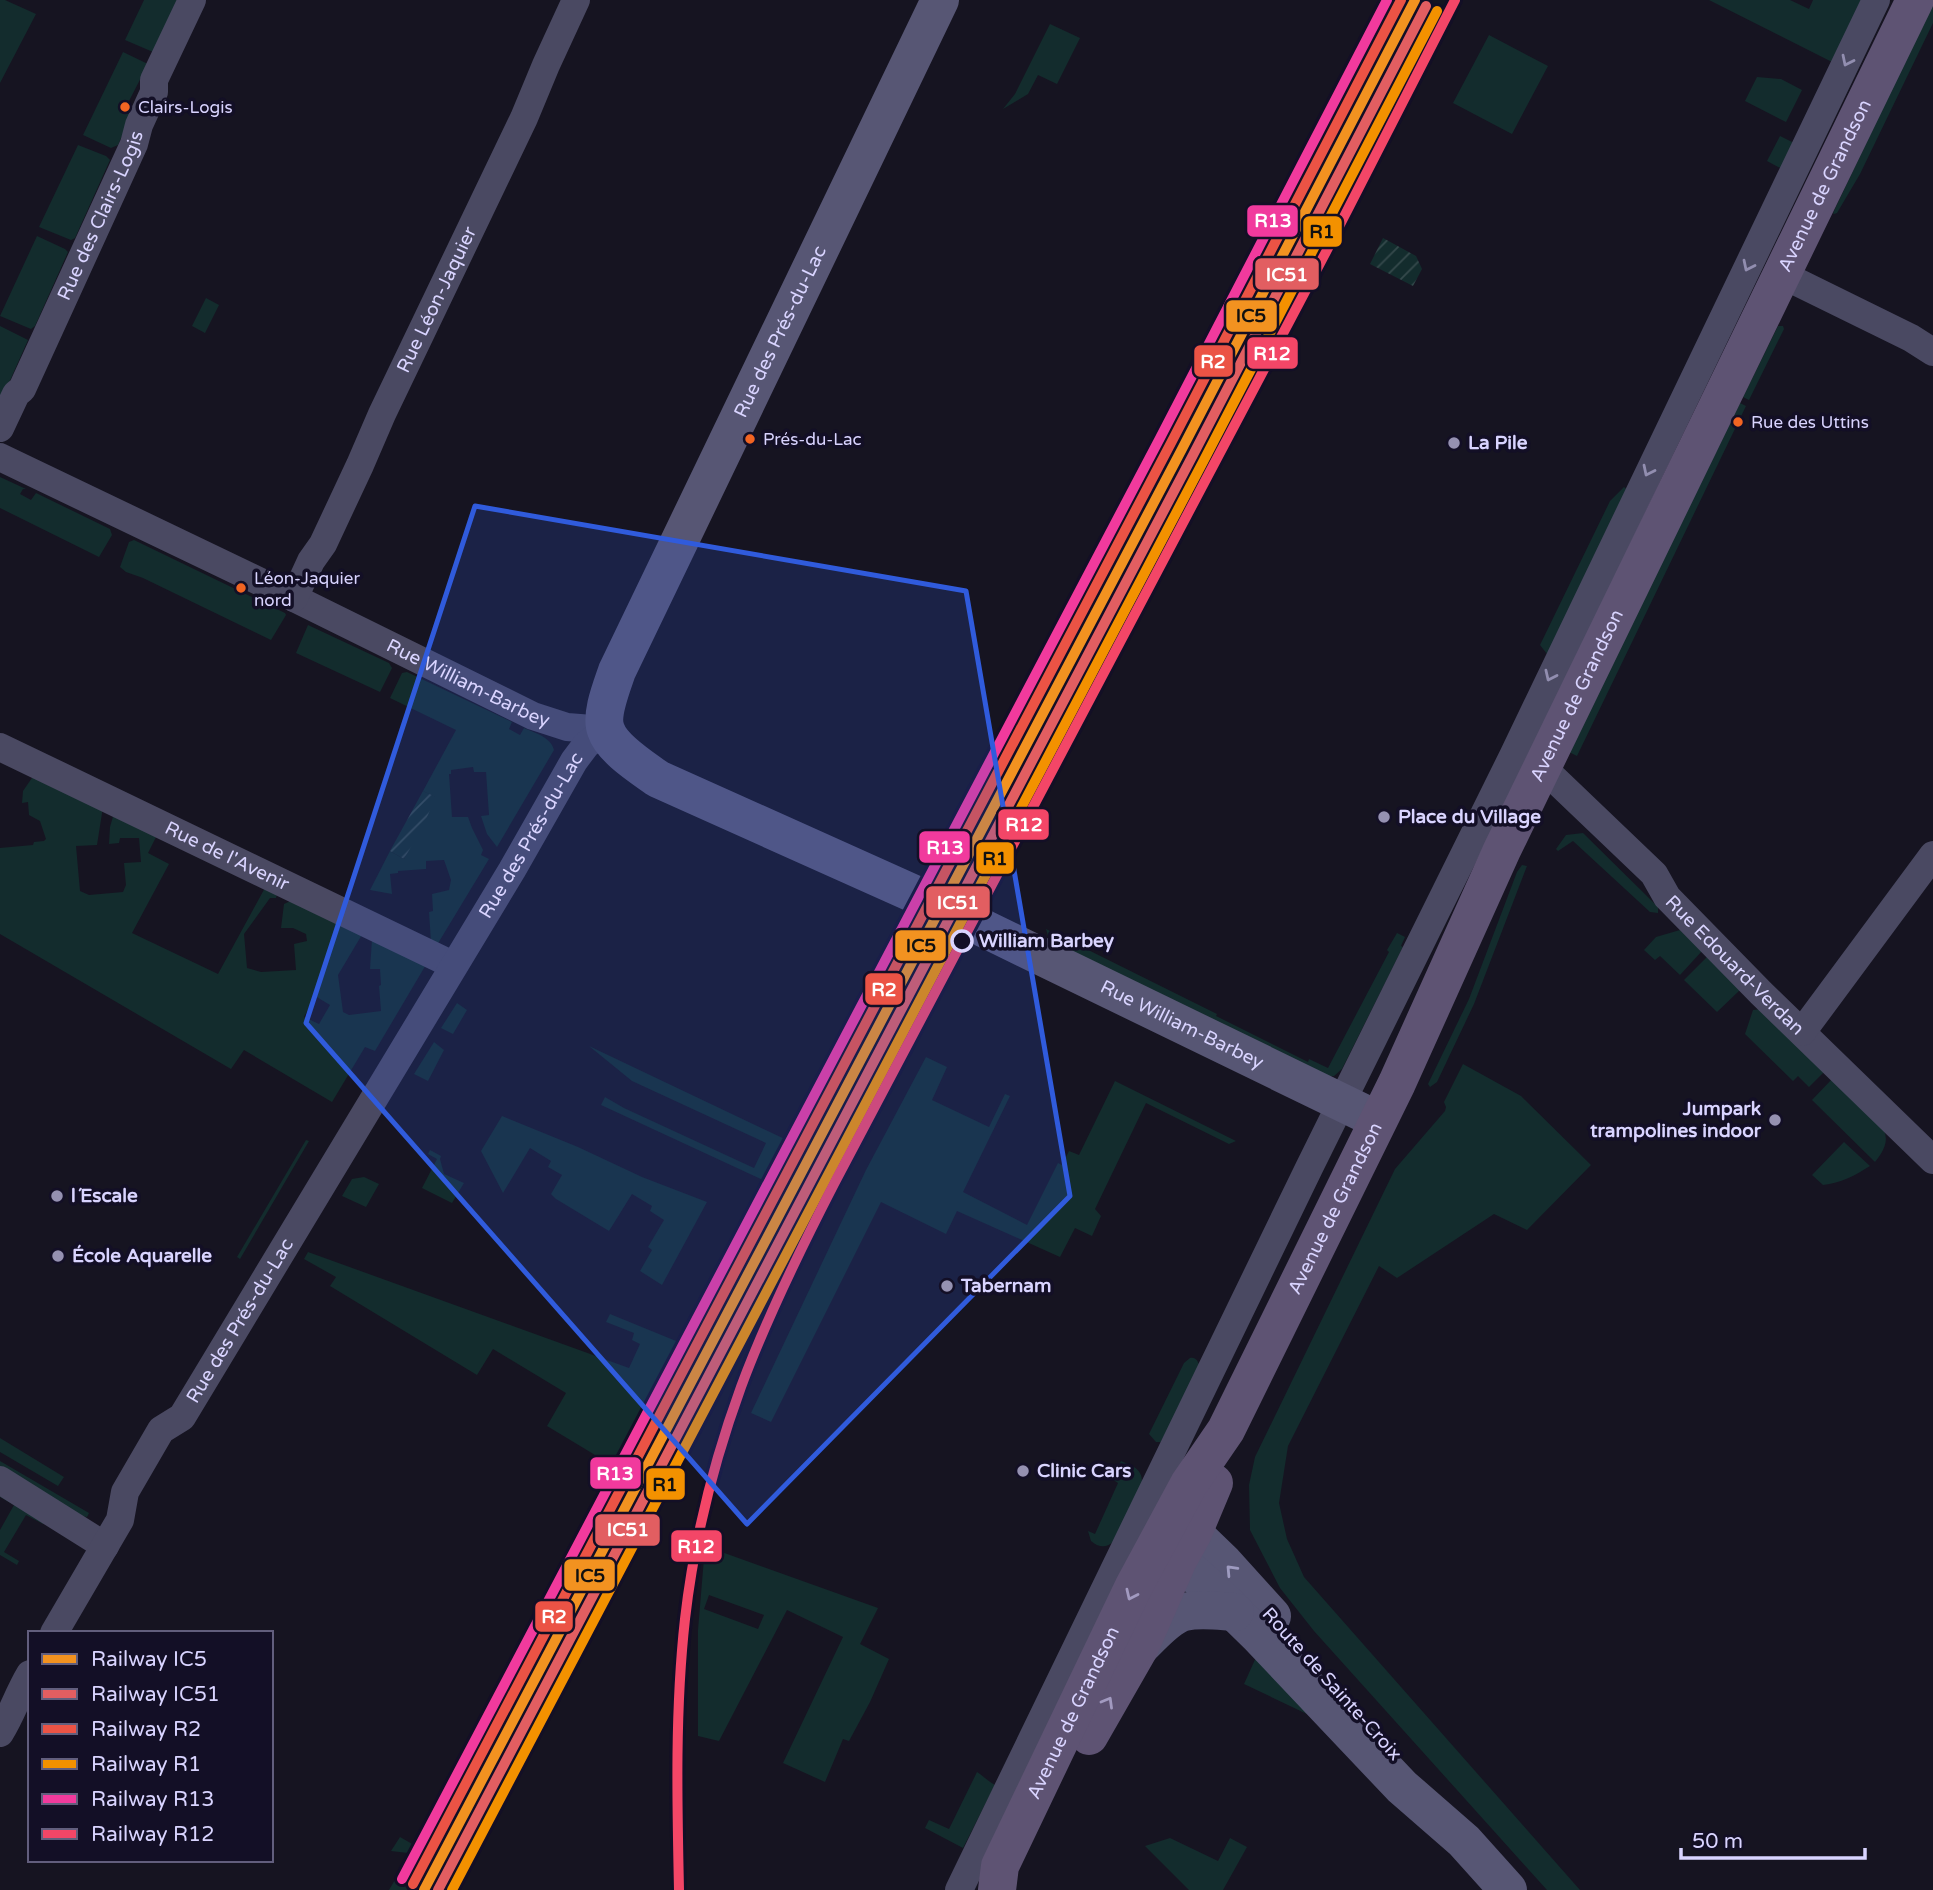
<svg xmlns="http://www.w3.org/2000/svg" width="1933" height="1890" font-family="'Varela Round',sans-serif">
<defs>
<pattern id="garden-furrows" width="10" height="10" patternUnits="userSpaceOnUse" patternTransform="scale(1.75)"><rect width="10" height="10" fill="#132c2d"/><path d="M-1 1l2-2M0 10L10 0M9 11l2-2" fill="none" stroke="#354a4c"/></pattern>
</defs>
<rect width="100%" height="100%" fill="#161421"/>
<path fill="#132c2d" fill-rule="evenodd" d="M 0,0 L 5,0 L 36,14 L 0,83 Z
M 144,0 L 184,0 L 153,52 L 125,40 Z
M 1709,0 L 1790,0 L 1809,9 L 1813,0 L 1864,0 L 1834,63 Z
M 1933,2 L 1933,23 L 1860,174 L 1837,213 L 1834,214 L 1833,213 Z
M 1050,24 L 1080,38 L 1057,84 L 1038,75 L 1028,94 L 1003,109 L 1015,94 Z
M 1489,35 L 1548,66 L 1512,134 L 1453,103 Z
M 123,52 L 148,64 L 129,101 L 125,100 L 120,109 L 131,115 L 118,145 L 111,148 L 83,135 Z
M 1757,77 L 1781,79 L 1802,90 L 1786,122 L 1745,101 Z
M 1780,136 L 1796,144 L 1784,170 L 1767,161 Z
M 78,145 L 106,156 L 110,160 L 75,238 L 71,240 L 39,227 Z
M 37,236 L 65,249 L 68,252 L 35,326 L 31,329 L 0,316 Z
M 206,298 L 219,305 L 205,333 L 192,326 Z
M 0,326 L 28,340 L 0,403 Z
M 1778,326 L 1783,326 L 1784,329 L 1749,400 L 1743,397 Z
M 1740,403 L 1746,406 L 1577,756 L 1569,752 Z
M 0,477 L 26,489 L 23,489 L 20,494 L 31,500 L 36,493 L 110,529 L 112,535 L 99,557 L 0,508 Z
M 1624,487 L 1628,490 L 1547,654 L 1540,645 L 1610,501 Z
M 134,540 L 285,613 L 286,615 L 271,640 L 143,578 L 126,572 L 120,567 L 129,542 Z
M 308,625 L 389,663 L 392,668 L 380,692 L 296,653 Z
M 407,672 L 512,722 L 509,729 L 520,735 L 524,728 C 535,733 551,737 554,750 L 497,847 L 487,834 L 481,816 L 489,815 L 486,772 L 474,772 L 473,767 L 451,770 L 451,774 L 449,774 L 452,817 L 468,817 L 472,828 L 483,850 L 481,855 L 489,859 L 437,945 L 431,942 L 429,912 L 433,911 L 432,894 L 449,890 L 451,880 L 444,860 L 426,861 L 426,869 L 398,871 L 398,873 L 390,874 L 392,894 L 370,890 L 390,851 L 404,859 L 435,797 L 423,791 L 456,730 L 390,698 L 402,673 Z
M 34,775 L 103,807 L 97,845 L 76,846 L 80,891 L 89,895 L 123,892 L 126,885 L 124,863 L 141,862 L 139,838 L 120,838 L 119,843 L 109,844 L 110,827 L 114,813 L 158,833 L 148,853 L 169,864 L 132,933 L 218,974 L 266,886 L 278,890 L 276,898 L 270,898 L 244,934 L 247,968 L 261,972 L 296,970 L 294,944 L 307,941 L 306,934 L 293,928 L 281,928 L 284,904 L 295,899 L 363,933 L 338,975 L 343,1012 L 349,1015 L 381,1011 L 379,986 L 381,985 L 380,969 L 370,969 L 372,939 L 427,963 L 375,1051 L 365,1047 L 332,1102 L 244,1050 L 231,1069 L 0,934 L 0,848 L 33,845 L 34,842 L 44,841 L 46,839 L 40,821 L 29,815 L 28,802 L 22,803 L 23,791 ZM 315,996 L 330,1005 L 319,1024 L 304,1017 Z
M 1583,833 L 1658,907 L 1658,913 L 1650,912 L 1573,841 L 1558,851 L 1556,849 L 1566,835 Z
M 1522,865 L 1527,866 L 1474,1004 L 1437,1082 L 1430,1087 L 1428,1084 L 1469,999 L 1517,872 Z
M 1046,929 L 1217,1014 L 1216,1016 L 1308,1062 L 1309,1059 L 1328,1068 L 1389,952 L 1387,950 L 1397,933 L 1405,937 L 1401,946 L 1403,947 L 1342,1069 L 1334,1076 L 1324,1076 L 1054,944 L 1048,936 Z
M 1680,930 L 1702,951 L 1680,975 L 1660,956 L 1655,960 L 1644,950 L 1656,937 Z
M 1707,957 L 1740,990 L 1717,1012 L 1684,980 Z
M 457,1003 L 467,1010 L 453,1034 L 441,1028 Z
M 1762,1009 L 1825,1071 L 1809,1087 L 1798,1076 L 1793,1081 L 1745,1034 L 1753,1010 Z
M 434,1042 L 444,1050 L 428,1081 L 414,1074 Z
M 589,1046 L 789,1141 L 767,1182 L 601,1105 L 605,1097 L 624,1108 L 754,1168 L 766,1143 L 632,1081 Z
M 926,1057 L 947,1067 L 932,1100 L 989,1127 L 1005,1094 L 1010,1096 L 963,1192 L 1027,1225 L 1058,1163 L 1062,1165 L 1069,1151 L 1079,1155 L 1115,1081 L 1236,1141 L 1229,1144 L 1146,1103 L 1095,1209 L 1101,1216 L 1092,1236 L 1075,1228 L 1060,1257 L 957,1211 L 946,1234 L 881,1202 L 771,1422 L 751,1413 L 866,1170 Z
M 1463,1064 L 1521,1096 L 1591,1165 L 1527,1230 L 1494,1214 L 1397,1278 L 1379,1266 L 1288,1446 L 1279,1503 L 1287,1539 L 1304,1577 L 1580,1890 L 1547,1890 L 1314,1631 L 1280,1588 L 1250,1530 L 1249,1485 L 1255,1457 L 1395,1169 L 1445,1111 L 1446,1107 L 1444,1102 Z
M 1833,1078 C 1843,1087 1853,1096 1862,1106 C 1882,1125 1897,1135 1875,1162 L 1812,1100 Z
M 502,1116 L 578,1147 L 642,1177 L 707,1202 L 662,1285 L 640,1271 L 652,1250 L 648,1247 L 664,1220 L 650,1211 L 652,1206 L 632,1194 L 609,1231 L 556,1199 L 551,1194 L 562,1175 L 548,1167 L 551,1161 L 530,1148 L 503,1193 L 481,1151 Z
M 306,1140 L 309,1141 L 240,1259 L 237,1257 Z
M 1844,1142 L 1870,1166 C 1854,1176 1841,1183 1823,1185 L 1812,1175 Z
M 430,1150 L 441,1156 L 440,1159 L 444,1174 L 464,1183 L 452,1203 L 422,1188 L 437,1159 L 428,1154 Z
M 364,1177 L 379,1184 L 366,1207 L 342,1196 L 352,1179 Z
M 308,1252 L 629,1368 L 640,1344 L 632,1340 L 634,1333 L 606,1322 L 610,1314 L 681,1343 L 691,1349 L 506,1707 L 408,1890 L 389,1890 L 406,1861 L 408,1853 L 391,1851 L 400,1837 L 414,1845 L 603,1492 L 615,1467 L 547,1426 L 566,1393 L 493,1349 L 477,1375 L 330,1286 L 336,1277 L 304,1259 Z
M 1190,1358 C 1196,1357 1198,1361 1200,1367 L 1161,1442 L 1156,1442 L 1149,1434 L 1184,1363 Z
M 0,1438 L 64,1477 L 58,1486 L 0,1452 Z
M 0,1461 L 89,1513 L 87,1517 L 77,1515 L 0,1470 Z
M 1121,1461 C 1133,1466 1143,1469 1142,1484 L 1114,1541 C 1107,1548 1099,1548 1091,1541 L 1088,1531 L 1095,1534 L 1118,1483 L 1112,1479 Z
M 0,1493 L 45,1520 L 43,1524 L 26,1515 L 4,1552 L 19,1561 L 17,1565 L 0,1555 L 0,1530 L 14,1505 L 0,1497 Z
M 705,1546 L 878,1608 L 860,1644 L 889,1659 L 870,1702 L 849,1741 L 843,1739 L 825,1782 L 783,1763 L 843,1637 L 787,1610 L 719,1741 L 698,1736 L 698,1630 ZM 709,1595 L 764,1615 L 758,1629 L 704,1609 Z
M 1258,1653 L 1309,1715 L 1244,1684 Z
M 977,1772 C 984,1776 987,1781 995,1785 L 963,1848 L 925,1828 L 929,1820 L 949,1829 Z
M 1170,1838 L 1218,1861 L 1230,1838 L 1247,1847 L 1223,1890 L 1189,1890 L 1145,1846 Z"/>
<path fill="url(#garden-furrows)" d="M 1383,238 L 1416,256 L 1422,269 L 1413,286 L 1370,264 Z
M 423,791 L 436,797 L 423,826 L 404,859 L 390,851 Z"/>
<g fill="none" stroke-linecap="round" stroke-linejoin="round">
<path stroke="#333142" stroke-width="38" stroke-dasharray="38 19" stroke-linecap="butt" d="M 930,901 L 985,929"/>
<g stroke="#4a4962" stroke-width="28">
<path d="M 1781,274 L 1911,338 L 1933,352"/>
<path id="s1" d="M 0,428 L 16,394 L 22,389 L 134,144 L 139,125 L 154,92 L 154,80 L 192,0"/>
<path id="s2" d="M 0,457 L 294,598 L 533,716 L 567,727 L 605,730"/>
<path id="s3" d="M 294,598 L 311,561 L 323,544 L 360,465 L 382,414 L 524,118 L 546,65 L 576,0"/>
<path id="s4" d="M 0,747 L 453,965"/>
<path id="s5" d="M 1543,768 L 1654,874 L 1667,897 L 1761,993 L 1933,1160"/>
<path d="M 1802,1032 L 1933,855"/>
<path d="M 0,1480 L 105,1546"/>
<path id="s6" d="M 54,1633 L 120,1520 L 125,1492 L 161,1430 L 182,1417 L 512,870 L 574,761 L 586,745 L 605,730"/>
<path d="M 0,1733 C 12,1714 18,1694 30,1674"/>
<path d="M 959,1890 L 1309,1168 L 1513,756 L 1876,0"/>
</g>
<g stroke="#575674" stroke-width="38">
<path id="s7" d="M 930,901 L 658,779 C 643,768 612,749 606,730 C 600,715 612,686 617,671 L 940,0"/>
<path id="s8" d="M 985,929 L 1378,1120"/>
<path d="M 1193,1533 L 1224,1563 L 1272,1616"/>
<path d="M 1178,1560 L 1210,1588 L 1259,1636 L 1402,1787 L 1464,1841 L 1508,1890"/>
<path d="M 1140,1647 C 1153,1635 1167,1617 1184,1612 C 1200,1608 1219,1611 1235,1612"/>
</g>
<g stroke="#5e5373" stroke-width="38">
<path d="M 1089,1736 L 1140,1647 L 1178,1560 L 1193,1533 L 1214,1483"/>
<path id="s9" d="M 997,1890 L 1000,1866 L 1134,1586 L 1189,1484 L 1226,1430 L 1397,1083 L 1502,850 L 1915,0"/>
</g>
<defs>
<path id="rail-1" d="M 424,1890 L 1182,449 L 1415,0"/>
<path id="rail-2" d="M 438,1890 L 1193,455 L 1426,6"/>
<path id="rail-3" d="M 413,1884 L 1171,443 L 1401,0"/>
<path id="rail-4" d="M 452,1890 L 1204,460 L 1437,11"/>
<path id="rail-5" d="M 402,1879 L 1160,438 L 1387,0"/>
<path id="rail-6" d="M 679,1890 C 677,1800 675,1709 685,1619 C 694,1540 714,1461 741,1387 C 767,1317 800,1250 834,1184 L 1327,250 L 1455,0"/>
</defs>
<use href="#rail-1" stroke="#130f26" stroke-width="16"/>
<use href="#rail-2" stroke="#130f26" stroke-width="16"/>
<use href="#rail-3" stroke="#130f26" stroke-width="16"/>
<use href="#rail-4" stroke="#130f26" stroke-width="16"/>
<use href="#rail-5" stroke="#130f26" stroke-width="16"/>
<use href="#rail-6" stroke="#130f26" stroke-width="16"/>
<use href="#rail-1" stroke="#f29220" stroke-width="10"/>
<use href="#rail-2" stroke="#e25e61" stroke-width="10"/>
<use href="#rail-3" stroke="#eb5345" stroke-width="10"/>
<use href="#rail-4" stroke="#f39100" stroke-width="10"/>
<use href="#rail-5" stroke="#f13a9d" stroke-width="10"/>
<use href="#rail-6" stroke="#f34667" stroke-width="10"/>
</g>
<defs><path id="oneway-chevron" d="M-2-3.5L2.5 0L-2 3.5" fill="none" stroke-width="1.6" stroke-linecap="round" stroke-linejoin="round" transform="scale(1.75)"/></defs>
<g stroke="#928eb0">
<use href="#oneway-chevron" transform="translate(1847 61) rotate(116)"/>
<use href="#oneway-chevron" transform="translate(1748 266) rotate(116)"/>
<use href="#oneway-chevron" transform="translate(1648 471) rotate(116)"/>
<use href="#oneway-chevron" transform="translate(1550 676) rotate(115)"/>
</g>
<use stroke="#9e9bc0" href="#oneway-chevron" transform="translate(1231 1570) rotate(-133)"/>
<g stroke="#a29ac0">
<use href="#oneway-chevron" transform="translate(1131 1595) rotate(115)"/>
<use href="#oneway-chevron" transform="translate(1108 1702) rotate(-60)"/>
</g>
<path fill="#305bdc" fill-opacity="0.2" stroke="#305bdc" stroke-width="5" stroke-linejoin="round" d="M 475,506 L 966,591 L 1070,1196 L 747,1524 L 306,1023 Z"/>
<g fill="#f26522" stroke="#130f26" stroke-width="2.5">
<circle cx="125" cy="107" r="6"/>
<circle cx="1738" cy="422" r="6"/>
<circle cx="750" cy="439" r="6"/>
<circle cx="241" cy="588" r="6"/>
</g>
<g fill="#9591b1" stroke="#130f26" stroke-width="2.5">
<circle cx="1454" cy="443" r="7"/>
<circle cx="1384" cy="817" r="7"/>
<circle cx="1775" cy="1120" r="7"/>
<circle cx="57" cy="1196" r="7"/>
<circle cx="58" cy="1256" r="7"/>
<circle cx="947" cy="1286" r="7"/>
<circle cx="1023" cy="1471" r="7"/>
</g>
<circle fill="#130f26" stroke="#d9d4ff" stroke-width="3.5" cx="962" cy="941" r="10"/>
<g text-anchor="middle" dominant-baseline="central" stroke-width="7" stroke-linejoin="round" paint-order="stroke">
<g font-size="17" fill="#d9d4ff" stroke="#130f26" text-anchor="start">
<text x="138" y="107">Clairs-Logis</text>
<text x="1751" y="422">Rue des Uttins</text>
<text x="763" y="439">Prés-du-Lac</text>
<text x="254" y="578">Léon-Jaquier<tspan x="254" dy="22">nord</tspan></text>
</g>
<g font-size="19" fill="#d9d4ff" stroke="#130f26">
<text stroke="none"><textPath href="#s9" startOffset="1897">Avenue de Grandson</textPath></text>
<text stroke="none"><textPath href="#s1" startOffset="236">Rue des Clairs-Logis</textPath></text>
<text stroke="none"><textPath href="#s3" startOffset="331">Rue Léon-Jaquier</textPath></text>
<text stroke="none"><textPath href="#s7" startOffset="808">Rue des Prés-du-Lac</textPath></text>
<text stroke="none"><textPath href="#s2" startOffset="520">Rue William-Barbey</textPath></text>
<text stroke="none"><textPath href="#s9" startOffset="1330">Avenue de Grandson</textPath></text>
<text stroke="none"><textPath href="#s6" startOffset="934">Rue des Prés-du-Lac</textPath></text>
<text stroke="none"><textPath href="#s4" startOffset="252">Rue de l'Avenir</textPath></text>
<text stroke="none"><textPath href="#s5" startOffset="276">Rue Edouard-Verdan</textPath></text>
<text stroke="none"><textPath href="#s8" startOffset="219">Rue William-Barbey</textPath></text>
<text stroke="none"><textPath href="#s9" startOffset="763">Avenue de Grandson</textPath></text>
<text stroke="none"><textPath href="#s6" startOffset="368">Rue des Prés-du-Lac</textPath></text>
<text transform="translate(1332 1684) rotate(48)">Route de Sainte-Croix</text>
<text stroke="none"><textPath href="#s9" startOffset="194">Avenue de Grandson</textPath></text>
</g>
<g font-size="19" font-weight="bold" fill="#d9d4ff" stroke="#130f26" text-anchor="start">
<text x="1468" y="443">La Pile</text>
<text x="1398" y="817">Place du Village</text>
<text x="1761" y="1109" text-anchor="end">Jumpark<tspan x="1761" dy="22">trampolines indoor</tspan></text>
<text x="71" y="1196">l´Escale</text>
<text x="72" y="1256">École Aquarelle</text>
<text x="961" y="1286">Tabernam</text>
<text x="1037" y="1471">Clinic Cars</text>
</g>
<g font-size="19" font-weight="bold" fill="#d9d4ff" stroke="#130f26" text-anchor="start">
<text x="979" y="941">William Barbey</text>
</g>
</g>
<g stroke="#130f26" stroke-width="2.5">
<rect x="1246" y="204" width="53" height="34" rx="7" fill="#f13a9d"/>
<rect x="1302" y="215" width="41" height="33" rx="7" fill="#f39100"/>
<rect x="1254" y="257" width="66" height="34" rx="7" fill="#e25e61"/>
<rect x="1225" y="299" width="53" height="34" rx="7" fill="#f29220"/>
<rect x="1246" y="336" width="53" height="34" rx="7" fill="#f34667"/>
<rect x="1193" y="344" width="41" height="34" rx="7" fill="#eb5345"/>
<rect x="997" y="808" width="53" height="33" rx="7" fill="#f34667"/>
<rect x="918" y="830" width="53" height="34" rx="7" fill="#f13a9d"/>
<rect x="975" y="841" width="40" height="34" rx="7" fill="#f39100"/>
<rect x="925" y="885" width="66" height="34" rx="7" fill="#e25e61"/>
<rect x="894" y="929" width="53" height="33" rx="7" fill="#f29220"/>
<rect x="864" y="972" width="40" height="34" rx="7" fill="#eb5345"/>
<rect x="589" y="1456" width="53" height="34" rx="7" fill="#f13a9d"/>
<rect x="645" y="1467" width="41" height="34" rx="7" fill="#f39100"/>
<rect x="594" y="1513" width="67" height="34" rx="7" fill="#e25e61"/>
<rect x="670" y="1529" width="53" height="34" rx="7" fill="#f34667"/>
<rect x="563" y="1558" width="53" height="34" rx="7" fill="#f29220"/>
<rect x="534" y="1600" width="40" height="33" rx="7" fill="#eb5345"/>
</g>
<g font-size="19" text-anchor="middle" font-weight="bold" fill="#fff">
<text x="1273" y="227">R13</text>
<text x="1287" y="281">IC51</text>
<text x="1272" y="360">R12</text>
<text x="1213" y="368">R2</text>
<text x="1024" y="831">R12</text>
<text x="945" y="854">R13</text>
<text x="958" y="909">IC51</text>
<text x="884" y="996">R2</text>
<text x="615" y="1480">R13</text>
<text x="628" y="1536">IC51</text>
<text x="696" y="1553">R12</text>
<text x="554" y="1623">R2</text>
</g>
<g font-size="19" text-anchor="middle" font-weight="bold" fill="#111">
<text x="1322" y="238">R1</text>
<text x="1251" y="322">IC5</text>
<text x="995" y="865">R1</text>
<text x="921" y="952">IC5</text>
<text x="665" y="1491">R1</text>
<text x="590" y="1582">IC5</text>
</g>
<rect x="28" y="1631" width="245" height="231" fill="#130f26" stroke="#625e7d" stroke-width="2"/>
<rect x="42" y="1654" width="35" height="10" fill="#f29220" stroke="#625e7d" stroke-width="2"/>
<text x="91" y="1666" font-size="21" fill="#d9d4ff">Railway IC5</text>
<rect x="42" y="1689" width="35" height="10" fill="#e25e61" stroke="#625e7d" stroke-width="2"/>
<text x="91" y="1701" font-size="21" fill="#d9d4ff">Railway IC51</text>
<rect x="42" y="1724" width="35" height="10" fill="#eb5345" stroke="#625e7d" stroke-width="2"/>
<text x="91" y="1736" font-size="21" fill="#d9d4ff">Railway R2</text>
<rect x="42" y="1759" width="35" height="10" fill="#f39100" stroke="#625e7d" stroke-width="2"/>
<text x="91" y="1771" font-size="21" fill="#d9d4ff">Railway R1</text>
<rect x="42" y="1794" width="35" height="10" fill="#f13a9d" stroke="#625e7d" stroke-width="2"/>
<text x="91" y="1806" font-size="21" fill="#d9d4ff">Railway R13</text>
<rect x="42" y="1829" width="35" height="10" fill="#f34667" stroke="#625e7d" stroke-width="2"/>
<text x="91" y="1841" font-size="21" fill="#d9d4ff">Railway R12</text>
<path d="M1681 1848v10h184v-10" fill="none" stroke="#d9d4ff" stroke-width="3.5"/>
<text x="1692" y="1848" font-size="21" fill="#d9d4ff" stroke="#130f26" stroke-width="5" paint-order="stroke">50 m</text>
</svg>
